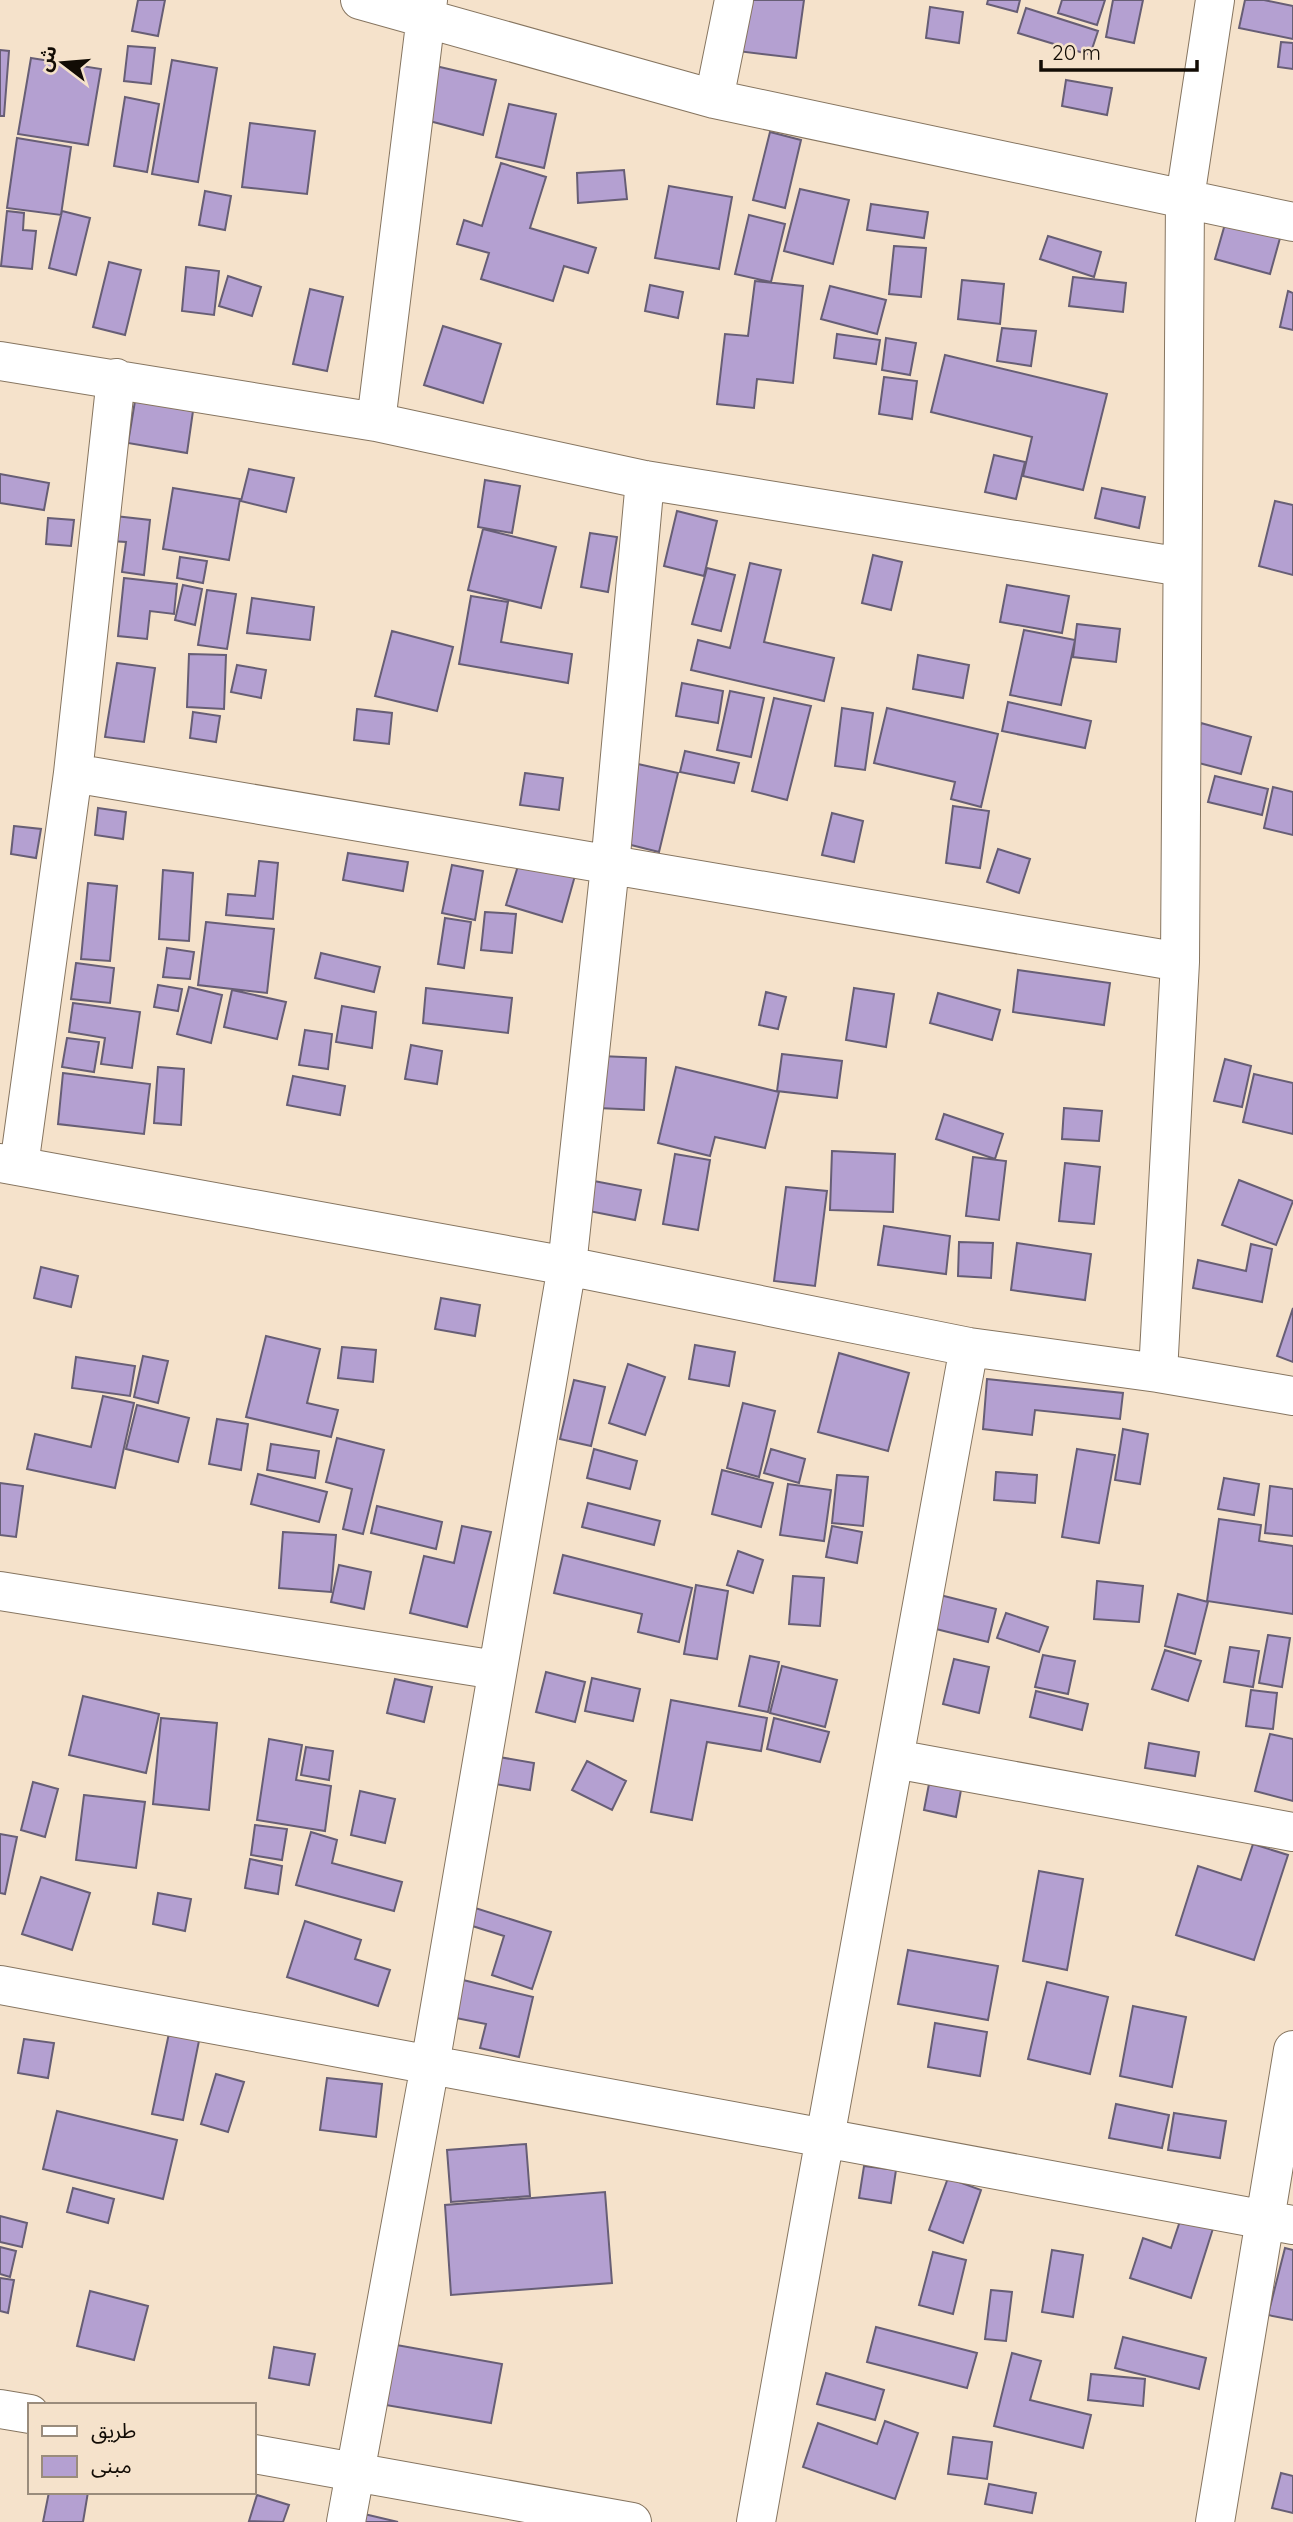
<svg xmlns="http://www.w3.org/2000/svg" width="1293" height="2522" font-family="Quicksand,'Noto Sans Arabic',sans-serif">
<rect width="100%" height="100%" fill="#f5e2cb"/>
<path fill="#b4a0d1" stroke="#675e75" stroke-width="2" d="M 138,0 L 165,0 L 158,36 L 132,31 Z
M 744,0 L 804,0 L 796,58 L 737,51 Z
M 988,0 L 1020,0 L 1017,12 L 987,4 Z
M 1062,0 L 1105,0 L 1097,25 L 1058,13 Z
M 1113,0 L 1143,0 L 1134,43 L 1106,37 Z
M 1245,0 L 1264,0 L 1293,6 L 1293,39 L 1239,28 Z
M 930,7 L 963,12 L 959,43 L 926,38 Z
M 1026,8 L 1098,31 L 1090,55 L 1018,33 Z
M 1281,42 L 1293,43 L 1293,69 L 1278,67 Z
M 128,46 L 155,48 L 151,84 L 124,81 Z
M 0,50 L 9,51 L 4,116 L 0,116 Z
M 31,58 L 101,69 L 88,145 L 18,134 Z
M 172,60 L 217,68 L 198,182 L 152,174 Z
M 427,64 L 496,80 L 483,135 L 414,117 Z
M 1066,80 L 1112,88 L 1107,115 L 1062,106 Z
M 125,97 L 159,104 L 147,172 L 114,166 Z
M 509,104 L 556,114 L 544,168 L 496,157 Z
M 250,123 L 315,131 L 307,194 L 242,187 Z
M 770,132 L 801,140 L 785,208 L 753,200 Z
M 17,138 L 71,147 L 61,215 L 7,208 Z
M 501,163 L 546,177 L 530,228 L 596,248 L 588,273 L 564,266 L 553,301 L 481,279 L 489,253 L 457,244 L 464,220 L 482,226 Z
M 624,170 L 627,199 L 578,203 L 577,173 Z
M 669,186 L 732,197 L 719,269 L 655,258 Z
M 800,189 L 849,200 L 833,264 L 784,251 Z
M 205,191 L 231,196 L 225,230 L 199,225 Z
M 871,204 L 928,212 L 924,238 L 867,230 Z
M 7,211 L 24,213 L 23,230 L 36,231 L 32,269 L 1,266 Z
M 62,211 L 90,218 L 76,275 L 49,268 Z
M 749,215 L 785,224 L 771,282 L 735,274 Z
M 1227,217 L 1282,231 L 1270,274 L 1215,259 Z
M 1048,236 L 1101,252 L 1094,277 L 1040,259 Z
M 894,246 L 926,248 L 921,297 L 889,294 Z
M 109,262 L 141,270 L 125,335 L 93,327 Z
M 186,267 L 219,271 L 214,315 L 182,311 Z
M 228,276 L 261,287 L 252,316 L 219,306 Z
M 1073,277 L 1126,283 L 1123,312 L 1069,306 Z
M 962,280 L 1004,284 L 1000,324 L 958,319 Z
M 755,281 L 803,286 L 793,383 L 757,379 L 754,408 L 717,404 L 725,334 L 748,336 Z
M 650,285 L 683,292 L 678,318 L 645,311 Z
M 830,286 L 886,300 L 877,334 L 821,319 Z
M 310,289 L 343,297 L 327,371 L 293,364 Z
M 1288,291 L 1293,293 L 1293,330 L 1280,327 Z
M 443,326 L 501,344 L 483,403 L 424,385 Z
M 1002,328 L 1036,331 L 1031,366 L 997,361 Z
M 837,334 L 880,340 L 876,364 L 834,358 Z
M 886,338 L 916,343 L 910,375 L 882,370 Z
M 945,355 L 1107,394 L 1083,490 L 1023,476 L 1032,437 L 931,412 Z
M 884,377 L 917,381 L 912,419 L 879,414 Z
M 135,401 L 193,411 L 187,453 L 128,443 Z
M 994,455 L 1025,462 L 1016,499 L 985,492 Z
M 249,469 L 294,478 L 286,512 L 241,501 Z
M 0,474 L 49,483 L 44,510 L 0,503 Z
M 485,480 L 520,486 L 512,533 L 478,527 Z
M 173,488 L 240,499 L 229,560 L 163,549 Z
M 1102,488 L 1145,497 L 1139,528 L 1095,518 Z
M 1275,501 L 1293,505 L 1293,575 L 1259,566 Z
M 677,511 L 717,521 L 704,576 L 664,566 Z
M 115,516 L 150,520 L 144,575 L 122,572 L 126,542 L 111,541 Z
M 48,518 L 74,520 L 71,546 L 46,544 Z
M 483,529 L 556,547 L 541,608 L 468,590 Z
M 590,533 L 617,537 L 608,592 L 581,587 Z
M 873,555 L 902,562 L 891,610 L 862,603 Z
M 180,557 L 207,561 L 203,583 L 177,578 Z
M 750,563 L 781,570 L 764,642 L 834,658 L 824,701 L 691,670 L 698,640 L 730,648 Z
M 707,568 L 735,575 L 721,631 L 692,624 Z
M 124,578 L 177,584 L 174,614 L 150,611 L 147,639 L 118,636 Z
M 183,585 L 202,589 L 195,625 L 175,620 Z
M 1007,585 L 1069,596 L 1062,633 L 1000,622 Z
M 207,590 L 236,594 L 227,649 L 198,645 Z
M 471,596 L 508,602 L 501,642 L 572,654 L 568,683 L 459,664 Z
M 252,598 L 314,607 L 310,640 L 247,633 Z
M 1077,624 L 1120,629 L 1116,662 L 1073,657 Z
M 1024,630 L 1075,640 L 1061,705 L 1010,695 Z
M 392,631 L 453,647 L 437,711 L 375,696 Z
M 189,654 L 226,655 L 224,709 L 187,707 Z
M 918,655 L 969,665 L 963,698 L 913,689 Z
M 117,663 L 155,668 L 144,742 L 105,737 Z
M 237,665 L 266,670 L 261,698 L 231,692 Z
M 682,683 L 723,691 L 718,723 L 676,716 Z
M 730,691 L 764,698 L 751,757 L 717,750 Z
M 774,698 L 811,706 L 787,800 L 752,791 Z
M 1008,702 L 1091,721 L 1085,748 L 1002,731 Z
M 842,708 L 873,713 L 865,770 L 835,766 Z
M 887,708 L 998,734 L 981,807 L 951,799 L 955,782 L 874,763 Z
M 357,709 L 392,713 L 389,744 L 354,740 Z
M 193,712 L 220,716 L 216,742 L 190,738 Z
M 1201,723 L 1251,737 L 1241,774 L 1191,761 Z
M 685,751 L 739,763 L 734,783 L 680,772 Z
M 638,764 L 678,773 L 659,852 L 619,842 Z
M 525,773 L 563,778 L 559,810 L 520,805 Z
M 1215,776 L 1268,789 L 1262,815 L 1208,802 Z
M 1273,787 L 1293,792 L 1293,835 L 1264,828 Z
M 953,806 L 989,811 L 980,868 L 946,863 Z
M 98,808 L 126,812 L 123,839 L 95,835 Z
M 832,813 L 863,821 L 854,862 L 822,855 Z
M 14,826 L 41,829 L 36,858 L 11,854 Z
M 998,849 L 1030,859 L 1019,893 L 987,882 Z
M 348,853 L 408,862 L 403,891 L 343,880 Z
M 521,856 L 576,872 L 562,922 L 506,905 Z
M 259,861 L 278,863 L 273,919 L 226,915 L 228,894 L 255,896 Z
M 452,865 L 483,871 L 475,920 L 442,913 Z
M 163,870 L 193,873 L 189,941 L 159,939 Z
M 88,883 L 117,886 L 110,961 L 81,959 Z
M 485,912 L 516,914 L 512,953 L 481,950 Z
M 445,918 L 471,922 L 464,968 L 438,964 Z
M 206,922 L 274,929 L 267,993 L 198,985 Z
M 167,948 L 194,952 L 190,979 L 163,977 Z
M 321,953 L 380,967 L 374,992 L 315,978 Z
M 76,963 L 114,968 L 110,1003 L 71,999 Z
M 1018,970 L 1110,983 L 1104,1025 L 1013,1012 Z
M 158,985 L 182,989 L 178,1011 L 154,1007 Z
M 189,987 L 222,995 L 211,1043 L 177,1034 Z
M 426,988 L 512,998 L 508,1033 L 423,1023 Z
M 854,988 L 894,994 L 886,1047 L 846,1040 Z
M 232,990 L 286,1002 L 277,1039 L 224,1027 Z
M 766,992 L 786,997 L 778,1029 L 759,1025 Z
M 938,993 L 1000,1010 L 992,1040 L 930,1023 Z
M 73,1003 L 140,1012 L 132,1068 L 101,1064 L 105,1038 L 69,1032 Z
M 342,1006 L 376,1012 L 372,1048 L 336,1042 Z
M 305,1030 L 332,1034 L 328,1069 L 299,1065 Z
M 67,1038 L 99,1042 L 94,1072 L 62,1067 Z
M 411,1045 L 442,1051 L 437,1084 L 405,1079 Z
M 782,1054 L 842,1061 L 837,1098 L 777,1091 Z
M 600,1056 L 646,1058 L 644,1110 L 597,1108 Z
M 1225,1059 L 1251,1066 L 1242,1107 L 1214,1101 Z
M 158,1067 L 184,1069 L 181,1125 L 154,1123 Z
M 676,1067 L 779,1092 L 765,1148 L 715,1137 L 710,1156 L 658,1143 Z
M 63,1073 L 150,1084 L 144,1134 L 58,1124 Z
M 1254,1074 L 1293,1083 L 1293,1134 L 1243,1122 Z
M 293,1076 L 345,1086 L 340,1115 L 287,1105 Z
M 1064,1108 L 1102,1111 L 1099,1141 L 1062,1139 Z
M 944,1114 L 1003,1134 L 995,1159 L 936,1139 Z
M 832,1151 L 895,1154 L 893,1212 L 830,1210 Z
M 675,1154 L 710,1160 L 698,1230 L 663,1224 Z
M 973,1157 L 1006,1161 L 999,1220 L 966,1216 Z
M 1065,1163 L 1100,1167 L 1094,1224 L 1059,1221 Z
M 1239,1180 L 1293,1201 L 1276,1245 L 1222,1225 Z
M 594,1181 L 641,1190 L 635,1220 L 589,1211 Z
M 786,1187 L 827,1191 L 815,1286 L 774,1281 Z
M 884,1226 L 950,1236 L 946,1274 L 878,1265 Z
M 959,1242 L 993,1243 L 991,1278 L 958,1276 Z
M 1017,1243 L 1091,1254 L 1085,1300 L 1011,1290 Z
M 1251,1244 L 1272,1249 L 1262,1302 L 1193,1288 L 1198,1260 L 1246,1271 Z
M 41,1267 L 78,1276 L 71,1307 L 34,1298 Z
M 441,1298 L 480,1305 L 475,1336 L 435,1329 Z
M 1293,1308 L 1293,1362 L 1277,1356 Z
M 266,1336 L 320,1349 L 307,1403 L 338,1410 L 331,1437 L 246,1417 Z
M 695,1345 L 735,1352 L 729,1386 L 689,1379 Z
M 342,1347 L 376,1350 L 373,1382 L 338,1378 Z
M 839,1353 L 909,1373 L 888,1451 L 818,1432 Z
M 143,1356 L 168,1361 L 158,1403 L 134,1397 Z
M 76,1357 L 135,1366 L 130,1396 L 72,1388 Z
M 628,1364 L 665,1377 L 645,1435 L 609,1423 Z
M 987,1379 L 1123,1393 L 1120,1419 L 1035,1410 L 1032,1435 L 983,1429 Z
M 574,1380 L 605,1387 L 591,1446 L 560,1439 Z
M 103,1396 L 134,1403 L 115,1488 L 27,1469 L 35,1434 L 91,1447 Z
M 743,1403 L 775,1411 L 759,1477 L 727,1468 Z
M 137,1405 L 189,1418 L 178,1462 L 126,1449 Z
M 217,1419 L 248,1424 L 241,1470 L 209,1464 Z
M 1123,1429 L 1148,1434 L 1140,1484 L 1115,1480 Z
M 337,1438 L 384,1450 L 363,1534 L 343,1529 L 352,1489 L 326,1482 Z
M 271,1444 L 319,1451 L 315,1478 L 267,1470 Z
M 594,1449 L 637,1461 L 630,1489 L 587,1478 Z
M 771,1449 L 805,1459 L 799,1483 L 764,1473 Z
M 1077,1449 L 1115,1455 L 1099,1543 L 1062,1537 Z
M 722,1470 L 773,1483 L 761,1527 L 712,1514 Z
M 996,1472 L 1037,1475 L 1035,1503 L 994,1500 Z
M 258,1474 L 327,1492 L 319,1522 L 251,1504 Z
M 837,1475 L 868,1477 L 863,1526 L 832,1523 Z
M 1224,1478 L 1259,1484 L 1254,1515 L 1218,1509 Z
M 0,1483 L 23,1486 L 16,1537 L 0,1535 Z
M 788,1484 L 831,1490 L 824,1541 L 780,1535 Z
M 1270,1486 L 1293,1489 L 1293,1536 L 1265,1533 Z
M 588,1503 L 660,1521 L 654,1545 L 582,1527 Z
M 377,1506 L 442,1522 L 436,1549 L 371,1533 Z
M 1219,1519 L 1261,1525 L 1259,1541 L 1293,1546 L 1293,1614 L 1207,1601 Z
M 462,1526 L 491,1532 L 467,1627 L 410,1613 L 424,1556 L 454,1563 Z
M 832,1526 L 862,1532 L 857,1563 L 826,1557 Z
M 283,1532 L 336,1535 L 331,1592 L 279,1588 Z
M 738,1551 L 763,1560 L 753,1593 L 727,1585 Z
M 563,1555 L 692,1588 L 679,1642 L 638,1632 L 642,1614 L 554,1593 Z
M 339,1565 L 371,1572 L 364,1609 L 331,1602 Z
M 793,1576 L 824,1578 L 820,1626 L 789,1624 Z
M 1097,1581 L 1143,1586 L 1139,1622 L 1094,1619 Z
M 696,1585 L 728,1591 L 717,1659 L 684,1654 Z
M 1178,1594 L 1208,1602 L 1195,1654 L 1165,1646 Z
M 940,1595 L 996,1609 L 988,1642 L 932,1628 Z
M 1006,1613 L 1048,1627 L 1039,1652 L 997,1638 Z
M 1268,1635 L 1290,1638 L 1282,1687 L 1259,1683 Z
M 1230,1647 L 1259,1651 L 1253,1687 L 1224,1682 Z
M 1165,1650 L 1201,1661 L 1188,1701 L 1152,1689 Z
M 1043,1655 L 1075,1661 L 1068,1694 L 1035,1687 Z
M 750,1656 L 779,1662 L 768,1712 L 739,1706 Z
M 954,1659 L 989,1667 L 979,1713 L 943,1704 Z
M 782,1666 L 837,1680 L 825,1727 L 770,1713 Z
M 546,1672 L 585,1682 L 575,1722 L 536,1712 Z
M 592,1678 L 640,1689 L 633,1721 L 585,1711 Z
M 395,1679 L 432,1687 L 424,1722 L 387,1713 Z
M 1251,1690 L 1277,1693 L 1273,1729 L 1246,1726 Z
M 1036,1691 L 1088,1704 L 1082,1730 L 1030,1717 Z
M 83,1696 L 159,1714 L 146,1773 L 69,1755 Z
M 671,1700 L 767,1718 L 761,1751 L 707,1742 L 692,1820 L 651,1812 Z
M 161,1718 L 217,1723 L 209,1810 L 153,1804 Z
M 774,1718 L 829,1732 L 820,1762 L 767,1749 Z
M 1270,1734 L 1293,1739 L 1293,1801 L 1255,1791 Z
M 269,1739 L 302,1745 L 296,1780 L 331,1786 L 325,1831 L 257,1820 Z
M 1149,1743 L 1199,1752 L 1195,1776 L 1145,1768 Z
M 306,1747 L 333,1751 L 329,1780 L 301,1775 Z
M 499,1757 L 534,1763 L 530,1790 L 495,1784 Z
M 587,1761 L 626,1781 L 612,1810 L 572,1790 Z
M 33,1782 L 58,1789 L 45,1837 L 21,1830 Z
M 929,1784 L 961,1790 L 956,1817 L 924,1810 Z
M 360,1791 L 395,1799 L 385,1843 L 351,1835 Z
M 84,1795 L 145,1802 L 136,1868 L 76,1860 Z
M 255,1825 L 287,1829 L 282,1860 L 251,1855 Z
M 311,1832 L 337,1840 L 332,1863 L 402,1882 L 394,1911 L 296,1885 Z
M 0,1834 L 17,1837 L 5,1894 L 0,1893 Z
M 1253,1844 L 1288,1855 L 1254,1960 L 1176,1935 L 1198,1866 L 1241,1880 Z
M 250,1859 L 282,1866 L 278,1894 L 245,1888 Z
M 1039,1871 L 1083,1879 L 1067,1970 L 1023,1961 Z
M 41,1877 L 90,1893 L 72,1950 L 22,1934 Z
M 158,1893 L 191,1899 L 185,1931 L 153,1924 Z
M 453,1901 L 551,1932 L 532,1989 L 492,1975 L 504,1936 L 447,1918 Z
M 305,1921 L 361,1940 L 355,1959 L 390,1970 L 378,2006 L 287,1977 Z
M 908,1950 L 998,1966 L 988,2020 L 898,2004 Z
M 459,1979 L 533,1997 L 519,2057 L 480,2048 L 486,2024 L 451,2017 Z
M 1047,1982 L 1108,1997 L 1090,2074 L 1028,2059 Z
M 1133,2006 L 1186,2017 L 1172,2087 L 1120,2076 Z
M 172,2019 L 202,2026 L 183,2120 L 152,2114 Z
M 935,2023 L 987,2032 L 980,2076 L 928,2067 Z
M 24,2039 L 54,2043 L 48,2078 L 18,2073 Z
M 216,2074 L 244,2082 L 228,2132 L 201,2124 Z
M 327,2078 L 382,2084 L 376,2137 L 320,2130 Z
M 1116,2104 L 1169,2115 L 1162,2148 L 1109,2138 Z
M 57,2111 L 177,2140 L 163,2199 L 43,2169 Z
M 1174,2113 L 1226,2121 L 1220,2158 L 1168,2150 Z
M 526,2144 L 530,2196 L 451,2202 L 447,2150 Z
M 864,2166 L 896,2170 L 891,2203 L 859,2198 Z
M 948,2178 L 981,2190 L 963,2243 L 929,2230 Z
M 73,2188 L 114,2199 L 108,2223 L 67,2212 Z
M 605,2192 L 612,2283 L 451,2295 L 445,2205 Z
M 1184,2209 L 1216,2219 L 1191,2298 L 1130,2278 L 1143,2238 L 1171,2248 Z
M 0,2216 L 27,2223 L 22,2247 L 0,2242 Z
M 0,2247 L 16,2251 L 10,2277 L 0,2274 Z
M 1285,2248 L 1293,2250 L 1293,2320 L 1268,2315 Z
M 1052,2250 L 1083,2255 L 1073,2317 L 1042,2312 Z
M 933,2252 L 966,2260 L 953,2314 L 919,2305 Z
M 0,2278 L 14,2280 L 8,2313 L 0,2311 Z
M 991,2290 L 1012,2292 L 1006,2341 L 985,2339 Z
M 90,2291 L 148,2306 L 134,2360 L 77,2346 Z
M 876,2327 L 977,2353 L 967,2388 L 867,2362 Z
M 1123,2337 L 1206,2358 L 1199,2389 L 1115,2368 Z
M 391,2344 L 502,2364 L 491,2423 L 380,2404 Z
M 274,2347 L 315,2354 L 309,2385 L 269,2378 Z
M 1012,2353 L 1041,2361 L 1030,2400 L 1091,2415 L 1083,2448 L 994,2426 Z
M 826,2373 L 884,2390 L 875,2420 L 817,2404 Z
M 1091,2374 L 1145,2379 L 1143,2406 L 1088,2400 Z
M 885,2421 L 918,2433 L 895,2499 L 803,2467 L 818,2423 L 877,2444 Z
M 953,2437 L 992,2442 L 987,2479 L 948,2474 Z
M 1281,2473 L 1293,2476 L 1293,2513 L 1272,2508 Z
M 989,2484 L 1036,2493 L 1032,2513 L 985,2504 Z
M 49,2492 L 88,2492 L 83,2522 L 43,2522 Z
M 257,2495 L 289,2505 L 283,2522 L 249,2521 Z
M 360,2513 L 398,2522 L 358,2522 Z"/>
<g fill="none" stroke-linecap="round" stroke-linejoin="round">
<defs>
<path id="street" d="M 360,0 L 714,99 L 1293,222
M 714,99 L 734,0
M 0,361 L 376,422 L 645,480 L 1182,567
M 376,422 L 428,0
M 73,773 L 1180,962
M 0,1163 L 567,1266 L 969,1347 L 1158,1373 L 1293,1396
M 19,1166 L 73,773 L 116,378
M 1158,1373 L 1180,962 L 1185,198 L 1215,0
M 0,1591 L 496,1670
M 895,1759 L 1293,1832
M 0,1985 L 1293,2225
M 0,2409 L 30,2414
M 254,2454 L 632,2522
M 346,2522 L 430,2065 L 567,1266 L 610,866 L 645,480
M 756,2522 C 825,2130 899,1739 969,1347
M 1215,2522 L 1293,2050"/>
</defs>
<use href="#street" stroke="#867560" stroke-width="40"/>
<use href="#street" stroke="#fff" stroke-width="38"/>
</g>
<rect x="28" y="2403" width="228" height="91" fill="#f5e2cb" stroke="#9a8c7c" stroke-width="2"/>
<rect x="42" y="2426" width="35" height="10" fill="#ffffff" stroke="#9a8c7c" stroke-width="2"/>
<text x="91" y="2438" font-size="21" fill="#120c05">طريق</text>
<rect x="42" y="2456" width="35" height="21" fill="#b4a0d1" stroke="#9a8c7c" stroke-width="2"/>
<text x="91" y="2473" font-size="21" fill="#120c05">مبنى</text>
<g transform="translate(63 63) rotate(286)" stroke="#f5e2cb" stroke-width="5" paint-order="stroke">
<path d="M0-5L12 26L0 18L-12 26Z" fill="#120c05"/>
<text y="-10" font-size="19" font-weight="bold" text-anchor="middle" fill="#120c05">ش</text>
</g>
<path d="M1041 60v10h156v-10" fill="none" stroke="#120c05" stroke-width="3.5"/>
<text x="1052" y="60" font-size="21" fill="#120c05" stroke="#f5e2cb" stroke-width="5" paint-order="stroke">20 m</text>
</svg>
